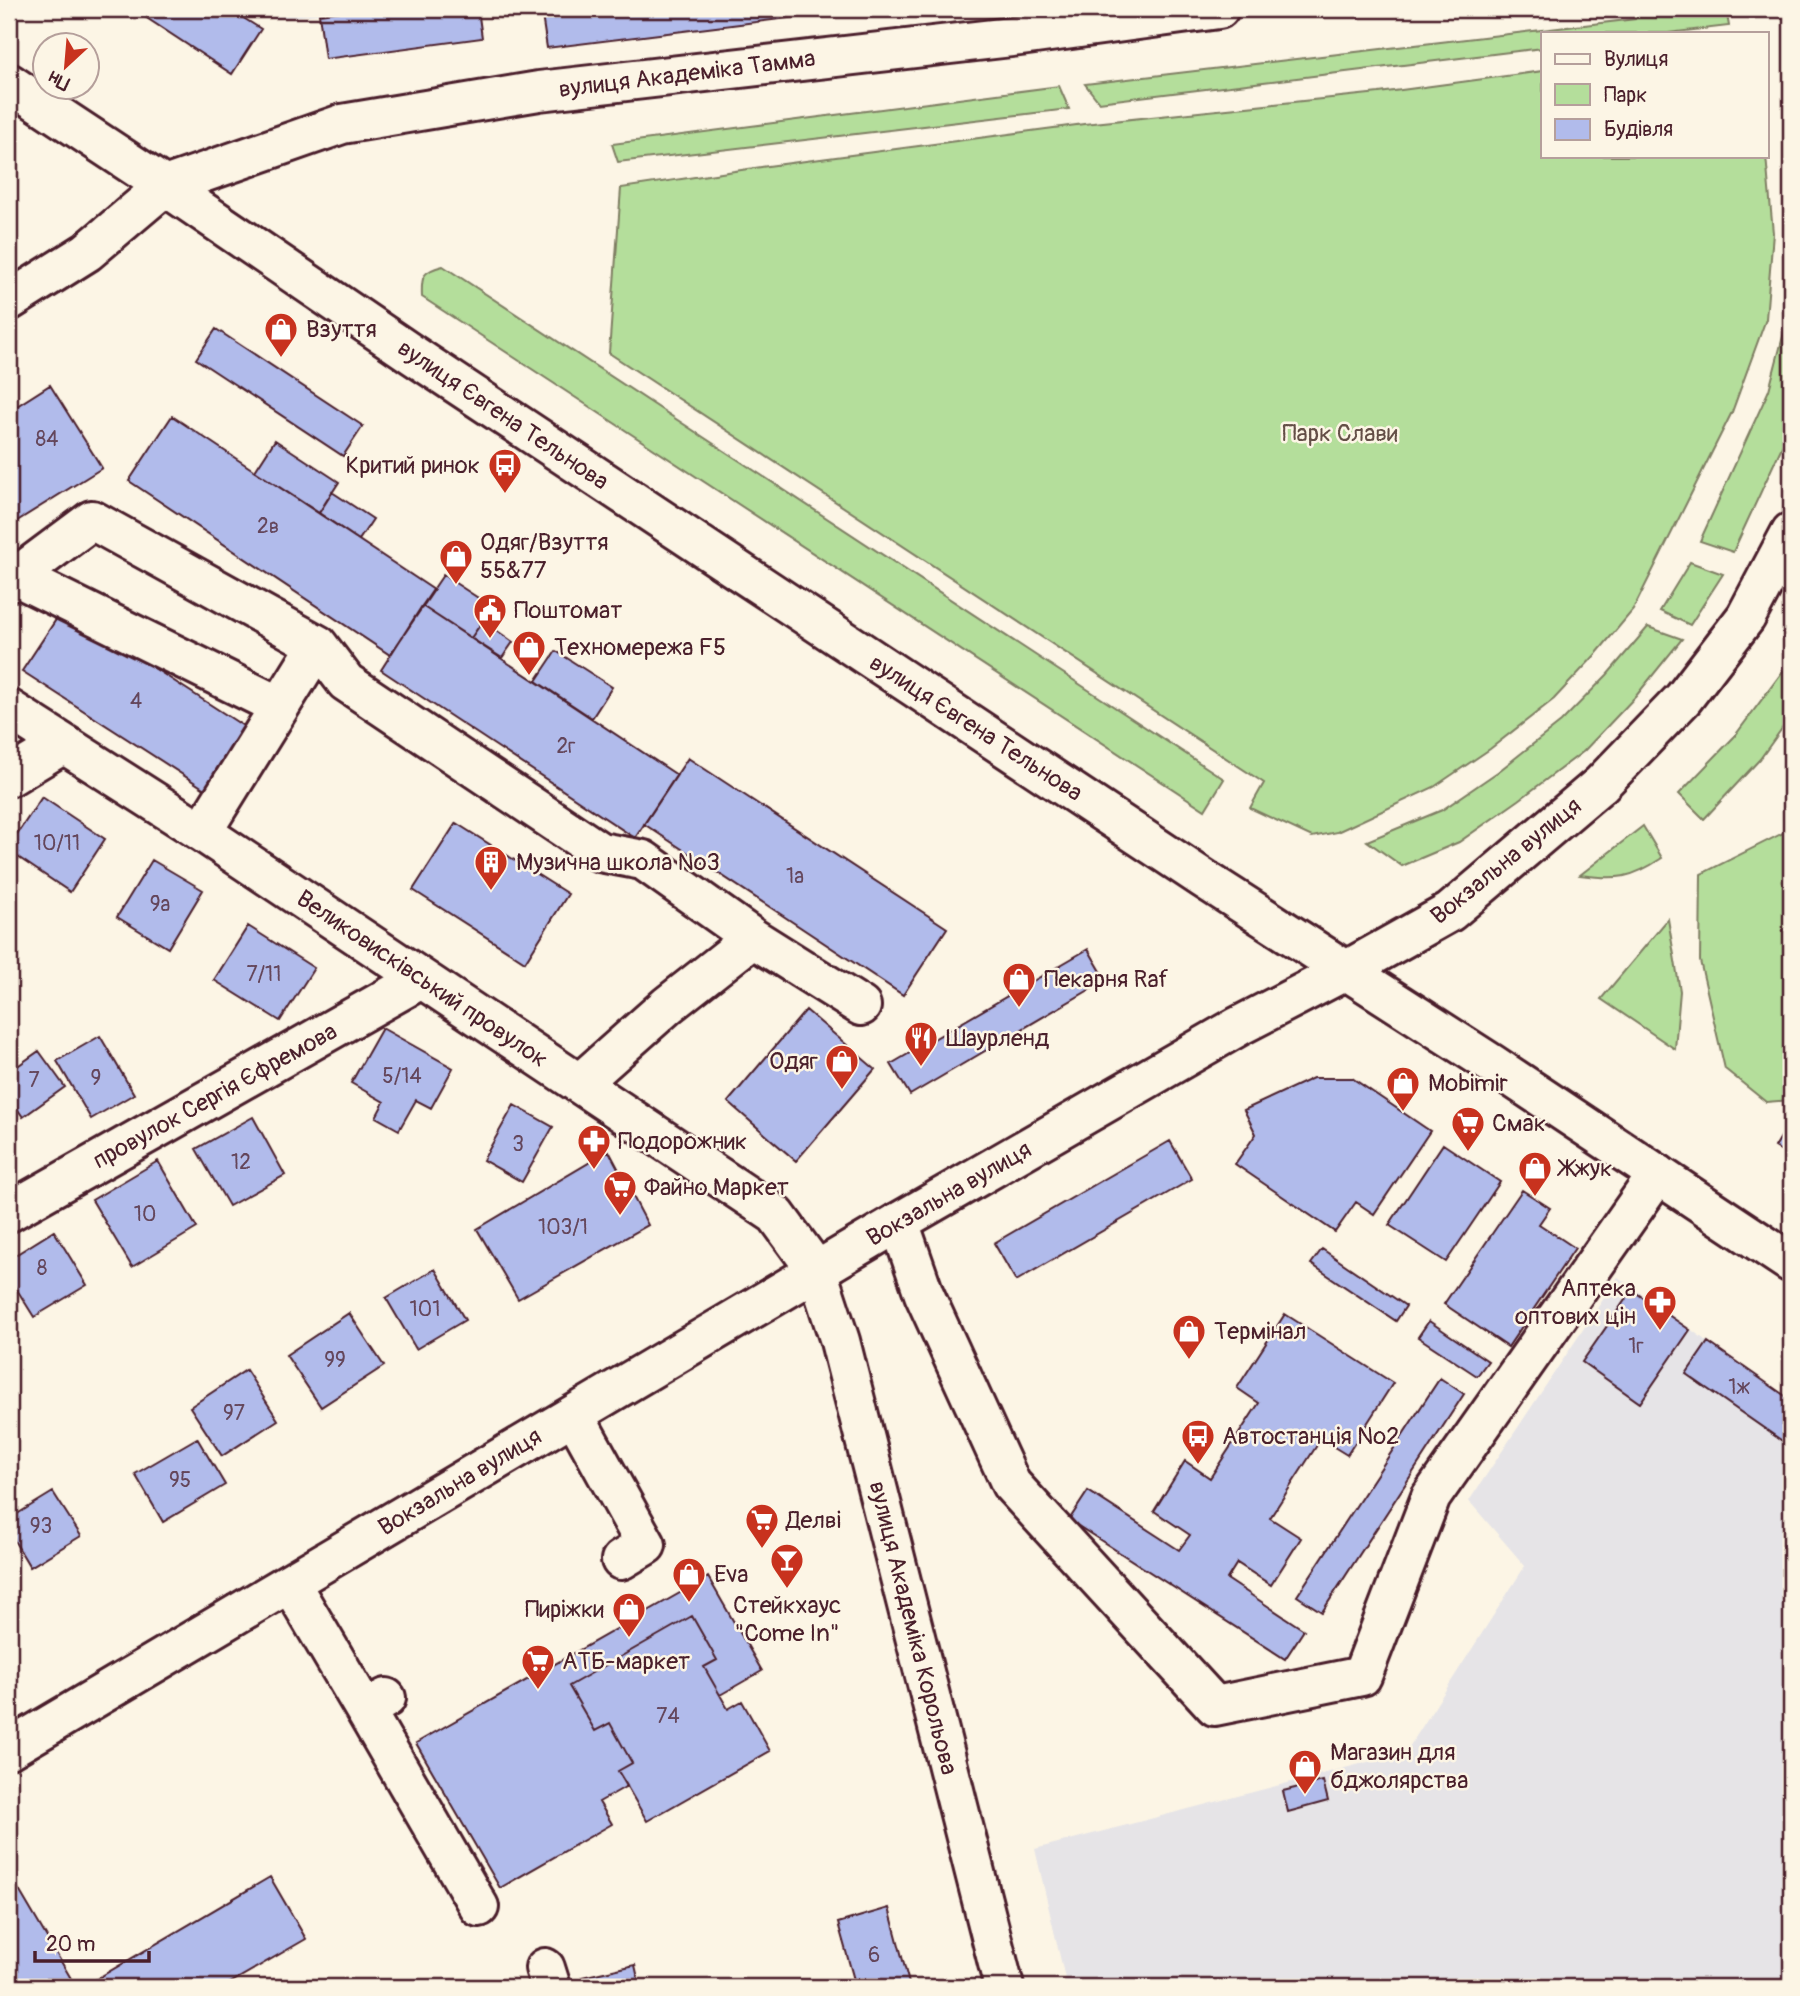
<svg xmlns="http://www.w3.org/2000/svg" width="1800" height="1996" font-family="Pangolin,sans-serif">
<rect width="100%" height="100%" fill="#fcf5e5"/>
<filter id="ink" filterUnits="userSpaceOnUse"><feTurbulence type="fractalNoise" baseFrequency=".0143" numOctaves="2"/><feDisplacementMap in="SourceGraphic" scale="14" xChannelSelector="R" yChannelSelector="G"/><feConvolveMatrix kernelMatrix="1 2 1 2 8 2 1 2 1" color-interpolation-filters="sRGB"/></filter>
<g filter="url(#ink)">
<path fill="#e6e4e7" d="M 259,9 L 358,9 L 274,19 Z
M 1618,1277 L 1791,1402 L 1791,1987 L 1067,1987 L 1035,1849 L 1406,1752 L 1525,1566 L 1469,1501 Z"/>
<path fill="#b4de9b" stroke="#7f7e63" stroke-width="2" d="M 1635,9 L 1726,9 L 1729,26 L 1668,33 L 1543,33 L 1543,48 L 1099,102 L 1085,84 L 1635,19 Z
M 1543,71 L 1543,156 L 1766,156 L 1773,233 L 1766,319 L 1732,412 L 1633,610 L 1597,653 L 1554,699 L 1490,749 L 1434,787 L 1337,832 L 1312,837 L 1250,808 L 1264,783 L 609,353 L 621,188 L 768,166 L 1084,124 L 1379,93 Z
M 1059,86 L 1069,109 L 618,162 L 612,144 Z
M 443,266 L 1224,779 L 1205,810 L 422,297 C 421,277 422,271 443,266 Z
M 1791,267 L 1791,427 L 1733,552 L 1700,541 L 1769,390 L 1787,321 Z
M 1690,562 L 1723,574 L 1690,625 L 1660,611 Z
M 1648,627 L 1682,639 L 1636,696 L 1584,751 L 1519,800 L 1459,842 L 1402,866 L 1367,841 L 1442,810 L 1499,771 L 1561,722 L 1607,675 Z
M 1783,671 L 1791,674 L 1791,716 L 1760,759 L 1704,819 L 1679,794 L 1734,737 Z
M 1643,826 L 1662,858 C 1631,879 1617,880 1580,875 Z
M 1791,829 L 1791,1100 L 1766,1102 L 1725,1069 L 1700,961 L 1701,874 Z
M 1668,919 L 1680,991 L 1675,1049 L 1601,999 Z"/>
<path fill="#b1bbeb" stroke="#4a1f2b" stroke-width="2" d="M 133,9 L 229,9 L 261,29 L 232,74 Z
M 358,9 L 478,9 L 482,38 L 325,59 L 319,14 Z
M 541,9 L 861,9 L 547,48 Z
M 216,329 L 363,426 L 343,456 L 196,359 Z
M 50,385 L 102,468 L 9,526 L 9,411 Z
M 172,416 L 434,590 L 390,655 L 129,481 Z
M 275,440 L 339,482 L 319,513 L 255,471 Z
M 332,492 L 373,519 L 359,540 L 319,513 Z
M 443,575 L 492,607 L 471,638 L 422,606 Z
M 422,606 L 677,775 L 635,838 L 381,670 Z
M 63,609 L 251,731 L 211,793 L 22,671 Z
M 483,621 L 513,642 L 502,658 L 471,638 Z
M 556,651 L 612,687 L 592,718 L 536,681 Z
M 688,758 L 947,928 L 903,995 L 644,824 Z
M 42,797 L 105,839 L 70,892 L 9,851 L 9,846 Z
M 456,823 L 568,894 L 525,962 L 413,890 Z
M 152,860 L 203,890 L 168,948 L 117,917 Z
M 248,926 L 314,968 L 280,1021 L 214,980 Z
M 1088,949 L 1106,980 L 910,1095 L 891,1064 Z
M 806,1010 L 875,1069 L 796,1161 L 728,1102 Z
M 382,1028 L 453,1068 L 431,1108 L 416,1100 L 399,1130 L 376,1117 L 384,1102 L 351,1083 Z
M 100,1036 L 134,1094 L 91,1119 L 57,1061 Z
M 39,1051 L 65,1087 L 23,1117 L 9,1097 L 9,1072 Z
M 1313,1078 L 1352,1078 L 1430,1131 L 1374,1214 L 1356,1202 L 1335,1232 L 1235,1164 L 1256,1134 L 1244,1110 Z
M 514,1105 L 553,1127 L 522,1182 L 483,1160 Z
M 253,1117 L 285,1175 L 229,1206 L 196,1149 Z
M 1787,1127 L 1791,1130 L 1791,1162 L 1783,1152 L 1775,1147 Z
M 1170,1141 L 1192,1179 L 1016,1281 L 994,1243 Z
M 1443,1144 L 1500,1182 L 1446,1262 L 1389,1225 Z
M 609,1151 L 648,1225 L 518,1299 L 477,1229 Z
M 158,1161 L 197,1228 L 132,1267 L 92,1200 Z
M 1522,1190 L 1550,1208 L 1539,1224 L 1575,1248 L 1508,1347 L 1444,1304 Z
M 54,1231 L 87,1285 L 34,1317 L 9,1277 L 9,1259 Z
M 1322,1249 L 1406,1306 L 1396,1321 L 1311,1264 Z
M 435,1269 L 465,1320 L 416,1349 L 386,1298 Z
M 1632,1290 L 1690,1330 L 1640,1403 L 1582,1362 Z
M 349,1313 L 384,1366 L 321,1407 L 286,1355 Z
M 1285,1314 L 1393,1383 L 1347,1455 L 1321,1439 L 1270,1518 L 1301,1538 L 1271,1585 L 1237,1563 L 1227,1579 L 1304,1630 L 1285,1659 L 1069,1520 L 1088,1491 L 1179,1550 L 1190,1535 L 1154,1511 L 1185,1461 L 1210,1478 L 1259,1403 L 1237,1388 Z
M 1429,1321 L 1488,1361 L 1477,1376 L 1418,1337 Z
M 1708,1342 L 1791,1400 L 1791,1447 L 1686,1374 Z
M 246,1370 L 278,1420 L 222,1456 L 190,1407 Z
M 1440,1378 L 1464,1394 L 1322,1612 L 1297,1596 Z
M 197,1438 L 225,1485 L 163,1522 L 135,1474 Z
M 53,1492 L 81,1536 L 30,1567 L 9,1532 L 9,1519 Z
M 708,1577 L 762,1671 L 720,1695 L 704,1667 L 717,1660 L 692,1616 L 569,1686 L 595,1731 L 610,1723 L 632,1763 L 618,1771 L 627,1786 L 599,1802 L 612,1824 L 500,1888 L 416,1743 Z
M 692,1616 L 717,1660 L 704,1667 L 728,1709 L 742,1701 L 770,1751 L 647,1821 L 618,1771 L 632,1763 L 610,1723 L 595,1731 L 569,1686 Z
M 1323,1781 L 1328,1801 L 1288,1812 L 1283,1791 Z
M 9,1873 L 76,1987 L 9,1987 Z
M 270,1877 L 306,1939 L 223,1987 L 83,1987 Z
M 889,1908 L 910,1987 L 856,1987 L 838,1923 Z
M 635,1965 L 640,1987 L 585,1987 L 582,1977 Z"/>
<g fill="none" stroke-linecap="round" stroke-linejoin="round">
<defs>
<path id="minor" d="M 9,301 L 87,252 L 165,186
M 17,577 L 279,706
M 9,582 L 92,520 L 318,645 L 346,682 L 600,852 L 643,860 L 753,938 L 861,1006
M 9,709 L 202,832 L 776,1215 L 817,1271 L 840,1341 L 1004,1987
M 9,777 L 62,745
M 202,832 L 318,645
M 579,1084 L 668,1005 L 753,938
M 9,1212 L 421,979
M 899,1222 L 924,1294 L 1011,1484 L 1215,1706 L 1362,1676 L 1431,1497 L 1658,1174
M 574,1415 L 646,1545 L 621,1560
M 290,1583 L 365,1710 L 386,1698
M 365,1710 L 479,1907
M 545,1968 L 551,1987"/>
<path id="major" d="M 9,83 L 165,186 L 413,355 L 1204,879 L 1492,1064 L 1791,1263
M 165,186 L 342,124 L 539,91 L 1020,36 L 1219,9
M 9,1749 L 899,1222 L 1239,1026 L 1345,971 L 1450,912 L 1601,784 L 1683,699 L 1746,617 L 1791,532"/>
</defs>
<use href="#minor" stroke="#4a1f2b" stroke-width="44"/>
<use href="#major" stroke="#4a1f2b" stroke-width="44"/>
<use href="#minor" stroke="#fcf5e5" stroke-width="38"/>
<use href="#major" stroke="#fcf5e5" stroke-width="38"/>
</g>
</g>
<defs>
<symbol id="shop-pin" viewBox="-11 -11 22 30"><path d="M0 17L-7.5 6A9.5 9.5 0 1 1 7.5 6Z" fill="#c8321e" stroke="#fcf5e5"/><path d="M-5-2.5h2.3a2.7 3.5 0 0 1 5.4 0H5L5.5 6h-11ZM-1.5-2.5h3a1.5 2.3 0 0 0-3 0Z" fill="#fff"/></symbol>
<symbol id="bus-pin" viewBox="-11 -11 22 30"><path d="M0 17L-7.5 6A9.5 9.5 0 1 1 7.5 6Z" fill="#c8321e" stroke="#fcf5e5"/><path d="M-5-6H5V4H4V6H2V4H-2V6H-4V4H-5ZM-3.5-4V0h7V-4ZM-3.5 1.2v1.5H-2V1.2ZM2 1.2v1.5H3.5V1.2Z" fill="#fff"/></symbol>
<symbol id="civic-pin" viewBox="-11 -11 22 30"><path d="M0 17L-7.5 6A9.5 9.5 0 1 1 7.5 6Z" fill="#c8321e" stroke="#fcf5e5"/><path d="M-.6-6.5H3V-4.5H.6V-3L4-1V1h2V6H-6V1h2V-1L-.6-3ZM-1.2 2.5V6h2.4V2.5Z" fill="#fff"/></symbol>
<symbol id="building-pin" viewBox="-11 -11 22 30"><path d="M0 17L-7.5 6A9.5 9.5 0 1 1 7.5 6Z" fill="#c8321e" stroke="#fcf5e5"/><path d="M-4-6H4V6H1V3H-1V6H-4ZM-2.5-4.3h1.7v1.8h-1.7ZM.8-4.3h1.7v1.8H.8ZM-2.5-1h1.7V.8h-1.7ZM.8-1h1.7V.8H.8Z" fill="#fff"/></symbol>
<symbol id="restaurant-pin" viewBox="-11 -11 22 30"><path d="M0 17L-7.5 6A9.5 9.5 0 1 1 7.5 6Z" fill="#c8321e" stroke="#fcf5e5"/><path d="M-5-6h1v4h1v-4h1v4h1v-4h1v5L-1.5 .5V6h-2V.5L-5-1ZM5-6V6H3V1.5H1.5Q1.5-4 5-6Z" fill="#fff"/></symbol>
<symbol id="supermarket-pin" viewBox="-11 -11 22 30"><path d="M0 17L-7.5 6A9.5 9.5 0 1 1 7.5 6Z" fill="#c8321e" stroke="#fcf5e5"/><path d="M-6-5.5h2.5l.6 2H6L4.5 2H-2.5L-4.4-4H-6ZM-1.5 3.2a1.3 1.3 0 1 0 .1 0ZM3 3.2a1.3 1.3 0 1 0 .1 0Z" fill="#fff"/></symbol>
<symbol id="pharmacy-pin" viewBox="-11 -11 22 30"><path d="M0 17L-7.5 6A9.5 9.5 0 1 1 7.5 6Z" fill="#c8321e" stroke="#fcf5e5"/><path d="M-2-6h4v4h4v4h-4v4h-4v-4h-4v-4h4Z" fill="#fff"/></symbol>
<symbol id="bar-pin" viewBox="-11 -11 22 30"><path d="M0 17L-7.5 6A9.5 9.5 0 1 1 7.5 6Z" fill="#c8321e" stroke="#fcf5e5"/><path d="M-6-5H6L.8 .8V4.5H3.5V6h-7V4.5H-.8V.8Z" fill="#fff"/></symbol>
</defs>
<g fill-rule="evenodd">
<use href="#shop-pin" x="262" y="310" width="38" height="52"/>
<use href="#bus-pin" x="486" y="446" width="38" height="52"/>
<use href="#shop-pin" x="437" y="537" width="38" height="52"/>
<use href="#civic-pin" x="471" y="591" width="38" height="52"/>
<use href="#shop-pin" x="510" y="628" width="38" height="52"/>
<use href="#building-pin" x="472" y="843" width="38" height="52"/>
<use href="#shop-pin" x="1000" y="960" width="38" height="52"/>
<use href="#restaurant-pin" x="902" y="1019" width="38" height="52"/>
<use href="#shop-pin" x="823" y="1042" width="38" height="52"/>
<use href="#shop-pin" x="1384" y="1064" width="38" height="52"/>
<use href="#supermarket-pin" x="1449" y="1104" width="38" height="52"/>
<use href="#pharmacy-pin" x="575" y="1122" width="38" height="52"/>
<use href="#shop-pin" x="1516" y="1149" width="38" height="52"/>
<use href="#supermarket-pin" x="601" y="1168" width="38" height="52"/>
<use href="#pharmacy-pin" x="1641" y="1283" width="38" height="52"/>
<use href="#shop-pin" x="1170" y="1312" width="38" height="52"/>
<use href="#bus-pin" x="1179" y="1417" width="38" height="52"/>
<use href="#supermarket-pin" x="743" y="1501" width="38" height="52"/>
<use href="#bar-pin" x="768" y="1541" width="38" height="52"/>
<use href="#shop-pin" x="670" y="1555" width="38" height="52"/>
<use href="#shop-pin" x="610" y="1590" width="38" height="52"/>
<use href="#supermarket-pin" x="519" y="1642" width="38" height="52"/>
<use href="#shop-pin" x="1286" y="1747" width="38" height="52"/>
</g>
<g text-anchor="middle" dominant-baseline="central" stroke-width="5" stroke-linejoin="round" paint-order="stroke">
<g font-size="21" fill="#64465b">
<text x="47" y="439">84</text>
<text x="268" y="526">2в</text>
<text x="136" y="701">4</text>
<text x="566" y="746">2г</text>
<text x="57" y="843">10/11</text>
<text x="795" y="876">1а</text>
<text x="160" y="904">9а</text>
<text x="264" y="974">7/11</text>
<text x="402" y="1076">5/14</text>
<text x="96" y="1078">9</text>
<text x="34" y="1080">7</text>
<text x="518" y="1144">3</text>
<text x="241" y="1162">12</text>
<text x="145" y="1214">10</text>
<text x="563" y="1227">103/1</text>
<text x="42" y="1268">8</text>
<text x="425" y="1309">101</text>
<text x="1636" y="1346">1г</text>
<text x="335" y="1360">99</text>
<text x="1739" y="1387">1ж</text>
<text x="234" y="1413">97</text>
<text x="180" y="1480">95</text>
<text x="41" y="1526">93</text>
<text x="668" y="1716">74</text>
<text x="874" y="1955">6</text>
</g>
<g font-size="24" fill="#4a1f2b" stroke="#fcf5e5">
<text transform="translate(687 74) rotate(-7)">вулиця Академіка Тамма</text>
<text transform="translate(503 415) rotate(34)">вулиця Євгена Тельнова</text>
<text transform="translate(976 728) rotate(33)">вулиця Євгена Тельнова</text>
<text transform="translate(1506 861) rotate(-39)">Вокзальна вулиця</text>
<text transform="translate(422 979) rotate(34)">Великовисківський провулок</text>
<text transform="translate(215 1096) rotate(-29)">провулок Сергія Єфремова</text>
<text transform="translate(949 1194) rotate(-30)">Вокзальна вулиця</text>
<text transform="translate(460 1482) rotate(-31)">Вокзальна вулиця</text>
<text transform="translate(913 1628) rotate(76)">вулиця Академіка Корольова</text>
</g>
<g font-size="24" fill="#4a1f2b" stroke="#fcf5e5" text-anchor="start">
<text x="306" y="329">Взуття</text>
<text x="480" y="465" text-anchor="end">Критий ринок</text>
<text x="480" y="542">Одяг/Взуття<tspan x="480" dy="28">55&amp;77</tspan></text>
<text x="514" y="610">Поштомат</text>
<text x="554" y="647">Техномережа F5</text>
<text x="516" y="862">Музична школа №3</text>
<text x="1044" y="979">Пекарня Raf</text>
<text x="946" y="1038">Шаурленд</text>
<text x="818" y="1061" text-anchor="end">Одяг</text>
<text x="1428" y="1083">Mobimir</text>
<text x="1492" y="1123">Смак</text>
<text x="618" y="1141">Подорожник</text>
<text x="1560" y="1168">Жжук</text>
<text x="644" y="1187">Файно Маркет</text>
<text x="1636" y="1288" text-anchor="end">Аптека<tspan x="1636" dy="28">оптових цін</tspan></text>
<text x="1214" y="1331">Термінал</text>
<text x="1222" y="1436">Автостанція №2</text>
<text x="786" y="1520">Делві</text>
<text x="714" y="1574">Eva</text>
<text x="787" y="1605" text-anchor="middle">Стейкхаус<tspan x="787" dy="28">"Come In"</tspan></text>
<text x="604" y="1609" text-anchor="end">Пиріжки</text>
<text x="562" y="1661">АТБ-маркет</text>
<text x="1330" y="1752">Магазин для<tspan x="1330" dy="28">бджолярства</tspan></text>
</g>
<g font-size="24" fill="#644f47" stroke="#fcf5e5">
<text x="1340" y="433">Парк Слави</text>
</g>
</g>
<rect width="1800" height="1996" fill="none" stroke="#fcf5e5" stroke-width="35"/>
<rect x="18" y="18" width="1765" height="1961" fill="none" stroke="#4a1f2b" stroke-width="2.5" filter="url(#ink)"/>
<rect x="1541" y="32" width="228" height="126" fill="#fcf5e5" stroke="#b59f9b" stroke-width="2"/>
<rect x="1555" y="54" width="35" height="10" fill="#fcf5e5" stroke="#b59f9b" stroke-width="2"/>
<text x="1604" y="66" font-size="21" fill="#4a1f2b">Вулиця</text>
<rect x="1555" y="84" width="35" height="21" fill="#b4de9b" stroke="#b59f9b" stroke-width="2"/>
<text x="1604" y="102" font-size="21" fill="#4a1f2b">Парк</text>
<rect x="1555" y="119" width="35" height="21" fill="#b1bbeb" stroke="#b59f9b" stroke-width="2"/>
<text x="1604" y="136" font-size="21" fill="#4a1f2b">Будівля</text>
<g transform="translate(66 66) rotate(206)"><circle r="33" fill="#fcf5e5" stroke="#b59f9b" stroke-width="2"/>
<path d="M0-5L12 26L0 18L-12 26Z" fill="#c8321e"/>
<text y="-10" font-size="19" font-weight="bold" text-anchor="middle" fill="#4a1f2b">Пн</text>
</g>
<path d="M35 1951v10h114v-10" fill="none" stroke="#4a1f2b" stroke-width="3.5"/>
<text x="46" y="1951" font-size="21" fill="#4a1f2b" stroke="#fcf5e5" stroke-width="5" paint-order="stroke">20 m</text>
</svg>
